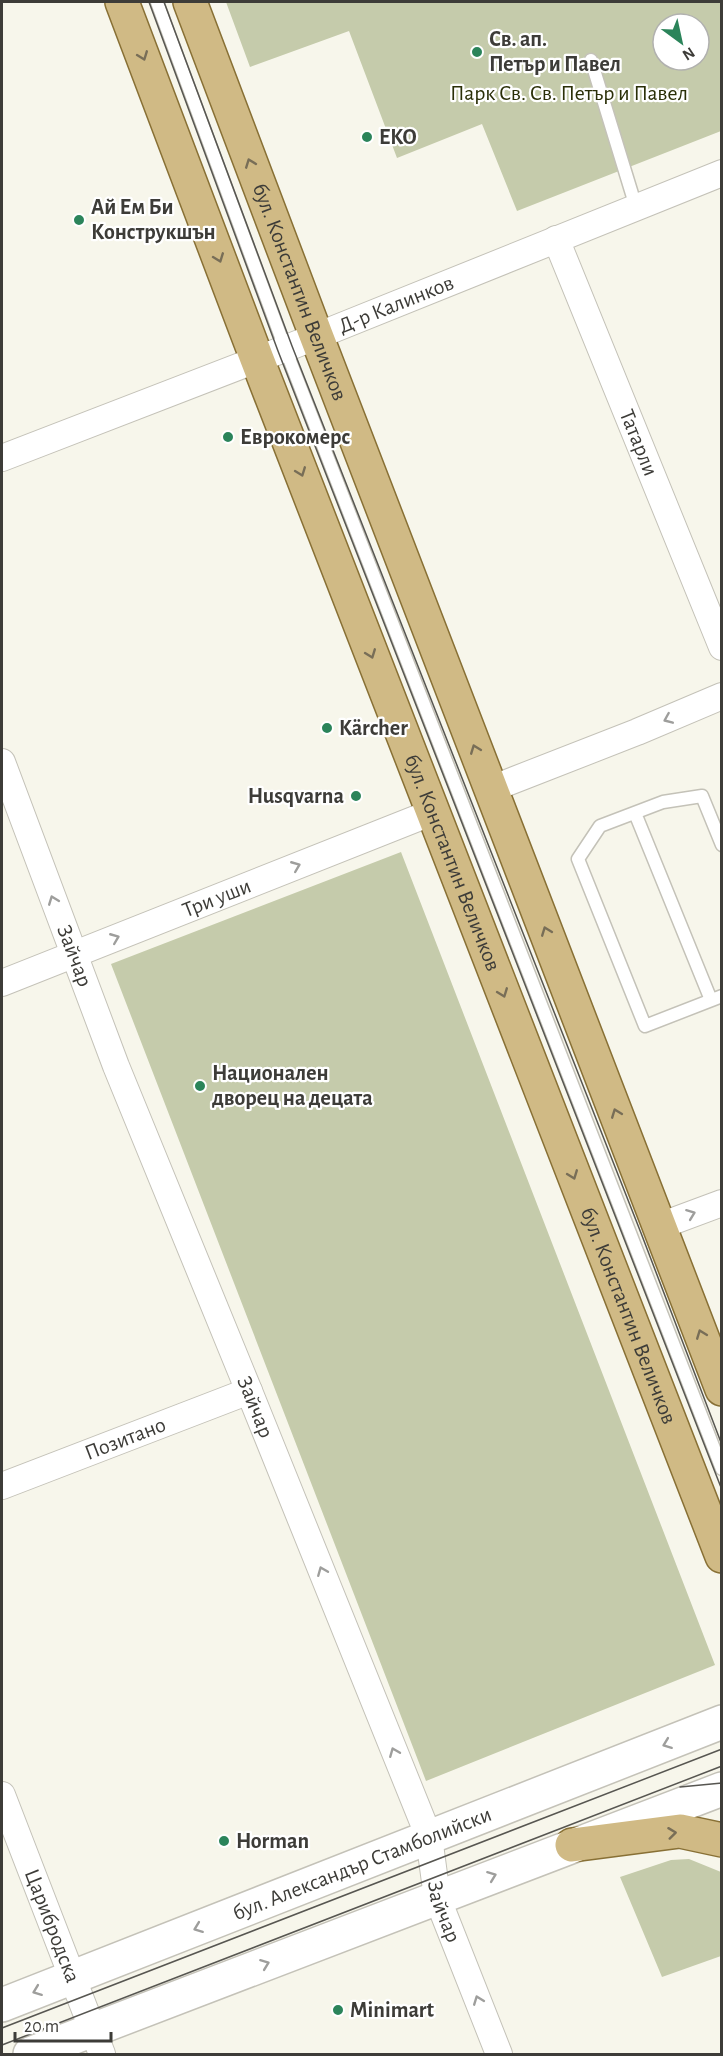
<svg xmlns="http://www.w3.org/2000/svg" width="723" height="2056" font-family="'Alegreya Sans',sans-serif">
<rect width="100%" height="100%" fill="#f7f6eb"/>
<path fill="#c5cbab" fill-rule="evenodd" d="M 226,2 L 721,2 L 721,131 L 517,211 L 482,124 L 397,158 L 349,31 L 250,67 ZM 663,24 L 699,24 L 699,60 L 663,60 Z
M 401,852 L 715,1665 L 426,1781 L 111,964 Z
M 689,1859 L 721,1872 L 721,1956 L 662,1977 L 620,1877 L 671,1860 Z"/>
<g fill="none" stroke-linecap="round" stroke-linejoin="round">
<defs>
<path id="service" d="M 157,2 L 285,348 L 722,1469
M 591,60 L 636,207
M 635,813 L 711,1000
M 722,845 L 702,796 L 663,802 L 600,826 L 578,859 L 645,1026 L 722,996"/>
<g id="minor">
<path id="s1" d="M 556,239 L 722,647"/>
<path id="s2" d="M 2,458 L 292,346 L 722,173"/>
<path id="s3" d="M 2,762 L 116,1066 L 249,1391 L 429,1837 L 437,1897 L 499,2054"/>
<path d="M 491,789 L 637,732 L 722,696"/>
<path id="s4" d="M 2,983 L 433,812"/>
<path d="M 660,1226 L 722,1203"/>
<path id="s5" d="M 2,1486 L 249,1391"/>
<path id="s6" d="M 2,1795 L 102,2054"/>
</g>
<g id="secondary">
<path id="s7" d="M 2,2005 L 722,1722"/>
<path d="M 30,2054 L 722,1789"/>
</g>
<g id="primary">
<path id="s8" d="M 122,2 L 257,359 L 722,1556"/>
<path id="s9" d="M 190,2 L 316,335 L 722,1389"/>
<path d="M 572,1845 L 680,1831 L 722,1840"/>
</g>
</defs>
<use href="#service" stroke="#c4c2b8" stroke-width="15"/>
<use href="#minor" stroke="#c4c2b8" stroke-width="28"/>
<use href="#secondary" stroke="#c4c2b8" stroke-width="36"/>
<use href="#primary" stroke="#887035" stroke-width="36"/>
<use href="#service" stroke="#fff" stroke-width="12"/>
<use href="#minor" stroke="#fff" stroke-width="26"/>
<use href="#secondary" stroke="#fff" stroke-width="33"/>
<use href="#primary" stroke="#d0ba85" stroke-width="33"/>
<path stroke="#575651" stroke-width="1.5" d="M 149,2 L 278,351 L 722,1490
M 164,2 L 292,346 L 641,1233 L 722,1445
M 680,1787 L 722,1783
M 2,2028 L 722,1749
M 2,2045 L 722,1766"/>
</g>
<defs><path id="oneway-chevron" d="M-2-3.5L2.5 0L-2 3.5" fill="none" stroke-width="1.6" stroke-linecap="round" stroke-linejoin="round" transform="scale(1.5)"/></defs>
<g stroke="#786e57">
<use href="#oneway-chevron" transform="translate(143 56) rotate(69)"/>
<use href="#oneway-chevron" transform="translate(250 163) rotate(-111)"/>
<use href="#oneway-chevron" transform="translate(219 258) rotate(69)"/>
<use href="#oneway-chevron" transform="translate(301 472) rotate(69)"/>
<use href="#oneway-chevron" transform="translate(371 654) rotate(69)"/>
<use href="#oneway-chevron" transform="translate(475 749) rotate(-111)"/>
<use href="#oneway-chevron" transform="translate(546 931) rotate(-111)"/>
<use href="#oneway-chevron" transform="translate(503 993) rotate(69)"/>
<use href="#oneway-chevron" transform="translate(616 1113) rotate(-111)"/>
<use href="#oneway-chevron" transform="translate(573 1175) rotate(69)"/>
<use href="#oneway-chevron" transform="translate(701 1334) rotate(-111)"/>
<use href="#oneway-chevron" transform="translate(672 1833) rotate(-7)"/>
</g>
<g stroke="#9e9e9c">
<use href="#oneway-chevron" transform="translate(668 719) rotate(157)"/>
<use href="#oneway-chevron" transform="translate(296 866) rotate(-22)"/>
<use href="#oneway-chevron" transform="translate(53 900) rotate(-111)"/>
<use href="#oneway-chevron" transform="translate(115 938) rotate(-22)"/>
<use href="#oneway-chevron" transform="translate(691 1214) rotate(-21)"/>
<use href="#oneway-chevron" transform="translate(322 1571) rotate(-112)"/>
<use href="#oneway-chevron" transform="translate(667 1744) rotate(159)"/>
<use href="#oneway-chevron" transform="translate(394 1752) rotate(-112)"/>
<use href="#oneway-chevron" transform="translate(492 1876) rotate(-21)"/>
<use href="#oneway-chevron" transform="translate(198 1928) rotate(159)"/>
<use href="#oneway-chevron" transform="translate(265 1964) rotate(-21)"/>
<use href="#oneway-chevron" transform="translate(37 1991) rotate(159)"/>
<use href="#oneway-chevron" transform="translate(478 2000) rotate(-111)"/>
</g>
<g fill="#2b845a" stroke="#fff" stroke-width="2">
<circle cx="477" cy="52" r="6"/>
<circle cx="367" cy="137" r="6"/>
<circle cx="79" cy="220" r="6"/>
<circle cx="228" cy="437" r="6"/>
<circle cx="327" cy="728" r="6"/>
<circle cx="356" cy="796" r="6"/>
<circle cx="200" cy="1086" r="6"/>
<circle cx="224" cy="1841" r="6"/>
<circle cx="338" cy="2010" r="6"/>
</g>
<g text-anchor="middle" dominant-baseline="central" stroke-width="4.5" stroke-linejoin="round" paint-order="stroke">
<g font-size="22" font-weight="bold" fill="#3d3c38" stroke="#fff" text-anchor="start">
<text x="489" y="39">Св. ап.<tspan x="489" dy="25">Петър и Павел</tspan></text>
<text x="379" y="137">EKO</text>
<text x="91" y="207">Ай Ем Би<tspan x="91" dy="25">Конструкшън</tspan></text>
<text x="240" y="437">Еврокомерс</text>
<text x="339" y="728">Kärcher</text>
<text x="344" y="796" text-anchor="end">Husqvarna</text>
<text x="212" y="1073">Национален<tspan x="212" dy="25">дворец на децата</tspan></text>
<text x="236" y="1841">Horman</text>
<text x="350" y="2010">Minimart</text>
</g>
<g font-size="22" fill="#2a2f07" stroke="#fff">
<text x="569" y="93">Парк Св. Св. Петър и Павел</text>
</g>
<g font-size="22" fill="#3d3c38" stroke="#fff">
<text stroke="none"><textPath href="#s9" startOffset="310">бул. Константин Величков</textPath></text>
<text stroke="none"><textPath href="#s2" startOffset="423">Д-р Калинков</textPath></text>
<text stroke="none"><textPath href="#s1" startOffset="220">Татарли</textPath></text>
<text stroke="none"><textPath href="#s8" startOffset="922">бул. Константин Величков</textPath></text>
<text stroke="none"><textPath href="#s4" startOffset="231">Три уши</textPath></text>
<text stroke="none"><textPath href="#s3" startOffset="207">Зайчар</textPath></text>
<text stroke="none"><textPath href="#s8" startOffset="1408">бул. Константин Величков</textPath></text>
<text stroke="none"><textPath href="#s3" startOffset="693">Зайчар</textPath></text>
<text stroke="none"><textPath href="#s5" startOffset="132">Позитано</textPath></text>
<text stroke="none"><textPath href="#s7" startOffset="387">бул. Александър Стамболийски</textPath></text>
<text stroke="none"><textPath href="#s3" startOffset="1233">Зайчар</textPath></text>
<text stroke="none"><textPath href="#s6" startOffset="140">Царибродска</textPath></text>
</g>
</g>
<rect width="723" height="2056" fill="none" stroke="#3d3c38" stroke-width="6"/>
<g transform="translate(681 42) rotate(147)"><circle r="28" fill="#ffffff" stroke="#b1b1af" stroke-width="1.5"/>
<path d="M0-4.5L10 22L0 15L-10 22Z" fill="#2b845a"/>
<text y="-9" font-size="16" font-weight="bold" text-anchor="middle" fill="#3d3c38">N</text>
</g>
<path d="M15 2032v9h96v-9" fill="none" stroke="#3d3c38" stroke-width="3"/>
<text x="24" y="2032" font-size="18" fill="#3d3c38" stroke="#ffffff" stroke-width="4.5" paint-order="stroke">20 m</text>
</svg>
